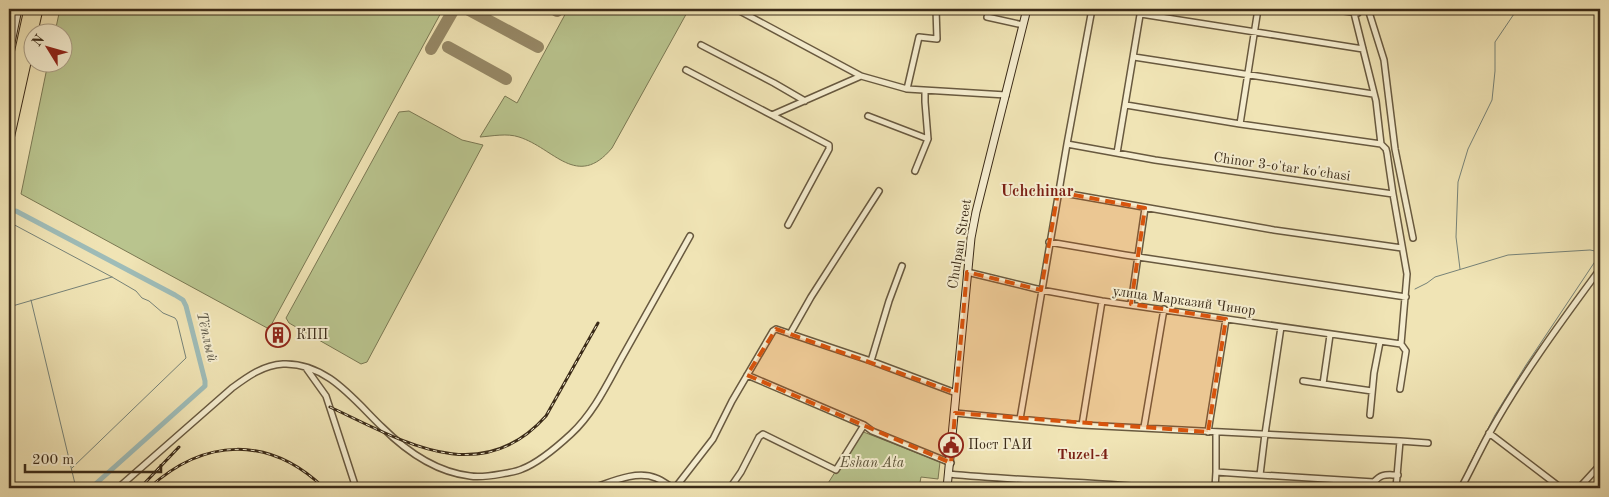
<svg xmlns="http://www.w3.org/2000/svg" width="1609" height="497" font-family="'Old Standard TT',serif">
<rect width="100%" height="100%" fill="#f0e4b5"/>
<filter id="stains"><feTurbulence type="fractalNoise" baseFrequency=".004" numOctaves="4"/><feColorMatrix values="0 0 0 0 .2 0 0 0 0 .09 0 0 0 0 .02 0 0 0 .5 -.17"/></filter>
<radialGradient id="worn" r=".72"><stop offset=".6" stop-color="#630" stop-opacity="0"/><stop offset="1" stop-color="#630" stop-opacity=".3"/></radialGradient>
<path fill="#b9c48e" stroke="#7a7853" d="M 60,9 L 443,9 L 269,329 L 21,194 L 48,63 L 62,62 L 62,32 L 55,32 Z
M 568,9 L 689,9 L 612,148 C 577,190 554,148 519,137 C 507,133 493,136 480,137 L 505,96 L 517,103 Z
M 409,111 L 462,140 L 483,145 L 367,362 L 361,364 L 289,323 L 286,318 L 399,112 Z
M 861,431 L 940,462 L 938,479 L 921,477 L 919,488 L 825,488 Z"/>
<g fill="none" stroke-linecap="round" stroke-linejoin="round">
<path stroke="#768278" stroke-width="1" d="M 9,222 L 112,277 L 136,291 L 142,298 L 149,301 L 163,313 L 175,318 L 177,321 L 186,358 L 72,468
M 1460,269 L 1456,237 L 1458,182 L 1468,149 L 1492,100 L 1495,71 L 1495,42 L 1516,11 L 1516,9
M 1415,289 L 1427,283 L 1435,277 L 1508,255 L 1590,250 L 1600,252
M 31,300 L 76,488
M 9,307 L 112,277
M 1468,467 L 1495,415 L 1526,365 L 1600,254"/>
<path stroke="#9ebcb8" stroke-width="5" d="M 16,211 L 175,295 L 183,300 L 186,306 L 205,381 L 205,386 L 91,488"/>
<path stroke="#968866" stroke-width="12" d="M 554,9 L 557,11
M 469,10 L 538,47
M 448,47 L 506,79
M 431,49 L 454,9"/>
<defs>
<path id="street" d="M 736,9 L 861,76
M 1330,9 L 1358,13
M 1353,9 L 1376,101 L 1381,144 L 1386,149 L 1387,153 L 1393,194
M 1368,9 L 1384,60 L 1395,149 L 1413,238
M 1141,14 L 1363,49
M 987,17 L 1023,25
M 701,45 L 774,83 L 805,101
M 1134,57 L 1373,94
M 686,70 L 829,145 L 829,149 L 788,225
M 907,89 L 919,37 L 937,39 L 936,9
M 1126,105 L 1240,124 L 1381,144
M 772,115 L 861,76 L 907,89 L 1006,95
M 868,116 L 928,139
M 1240,124 L 1258,9
M 1067,144 L 1155,160 L 1393,194 L 1407,274 L 1401,344 L 1406,351 L 1400,389
M 1117,153 L 1141,9
M 915,171 L 928,139 L 925,102 L 925,91
M 1058,192 L 1274,230 L 1402,248
M 1049,242 L 1125,255 L 1406,297
M 967,272 L 1041,290 L 1102,301 L 1401,344
M 1131,304 L 1145,208
M 790,334 L 811,297 L 879,191
M 871,361 L 889,301 L 902,266
M 306,368 L 326,396 L 356,488
M 747,375 L 864,425 L 872,431 L 951,463
M 1303,381 L 1372,391
M 1323,384 L 1330,335
M 955,413 L 1082,425 L 1400,441 L 1396,488
M 1370,415 L 1374,373 L 1380,342
M 1020,419 L 1067,144 L 1092,9
M 1082,425 L 1102,301
M 1144,427 L 1164,309
M 1208,432 L 1226,319
M 1489,433 L 1561,488
M 1400,441 L 1428,443
M 1216,472 L 1260,475 L 1265,434 L 1281,327
M 949,474 C 1018,481 1086,481 1154,488
M 1260,475 L 1374,482 C 1382,473 1386,475 1398,475
M 118,488 L 232,388 C 247,377 263,365 283,364 C 326,362 354,400 382,427 C 405,450 436,472 470,476 C 482,478 495,475 507,473 C 512,472 518,471 522,469 C 538,463 558,446 571,434 C 595,412 609,380 625,352 C 647,313 668,275 690,236
M 593,488 C 611,482 636,470 656,478 C 662,480 668,485 673,488
M 675,488 L 713,439 L 732,401 L 773,331 L 776,329 L 871,361 L 956,393
M 730,488 L 741,472 L 759,437 L 763,434 L 836,470 L 864,425
M 1215,488 L 1216,472 L 1216,432
M 1461,488 C 1471,470 1479,452 1489,434 C 1521,376 1561,322 1600,269
M 1579,488 L 1600,465"/>
<path id="secondary" d="M 9,52 L 18,9
M 947,488 L 971,238 L 976,212 L 1027,9"/>
<path id="highway" d="M 9,100 L 29,9
M 9,139 L 38,9"/>
</defs>
<use href="#street" stroke="#68593f" stroke-width="8"/>
<use href="#secondary" stroke="#3b2b18" stroke-width="9"/>
<use href="#highway" stroke="#3b2b18" stroke-width="11"/>
<use href="#street" stroke="#f5edcf" stroke-width="5"/>
<use href="#secondary" stroke="#f5edcf" stroke-width="7"/>
<use href="#highway" stroke="#f0e4b5" stroke-width="9"/>
<defs>
<path id="rail" d="M 330,407 C 403,441 480,490 546,416 L 598,323
M 140,488 L 179,447
M 149,488 C 204,438 269,435 324,488"/>
</defs>
<use href="#rail" stroke="#3b2b18" stroke-width="3"/>
<use href="#rail" stroke="#f5edcf" stroke-width="1" stroke-dasharray="4" stroke-linecap="butt"/>
</g>
<path fill="#d7540d" fill-opacity="0.2" stroke="#d7540d" stroke-width="4" stroke-dasharray="10 6" stroke-linejoin="round" d="M 1058,192 L 1145,208 L 1131,304 L 1226,319 L 1208,432 L 955,413 L 951,463 L 747,375 L 776,329 L 956,393 L 967,272 L 1041,290 Z"/>
<defs>
<symbol id="building-ring" viewBox="-11 -11 22 22"><circle r="9.5" fill="#f5edcf" stroke="#8f2418" stroke-width="1.5"/><path d="M-4-6H4V6H1V3H-1V6H-4ZM-2.5-4.3h1.7v1.8h-1.7ZM.8-4.3h1.7v1.8H.8ZM-2.5-1h1.7V.8h-1.7ZM.8-1h1.7V.8H.8Z" fill="#8f2418"/></symbol>
<symbol id="civic-ring" viewBox="-11 -11 22 22"><circle r="9.5" fill="#f5edcf" stroke="#8f2418" stroke-width="1.5"/><path d="M-.6-6.5H3V-4.5H.6V-3L4-1V1h2V6H-6V1h2V-1L-.6-3ZM-1.2 2.5V6h2.4V2.5Z" fill="#8f2418"/></symbol>
</defs>
<g fill-rule="evenodd">
<use href="#building-ring" x="264" y="321" width="28" height="28"/>
<use href="#civic-ring" x="937" y="431" width="28" height="28"/>
</g>
<g text-anchor="middle" dominant-baseline="central" stroke-width="4" stroke-linejoin="round" paint-order="stroke">
<g font-size="14" fill="#3b2b18" stroke="#f5edcf">
<text transform="translate(1282 167) rotate(8)">Chinor 3-o'tar ko'chasi</text>
<text transform="translate(960 244) rotate(-81)">Chulpan Street</text>
<text transform="translate(1184 301) rotate(8)">улица Марказий Чинор</text>
</g>
<g font-size="14" fill="#3b2b18" stroke="#f5edcf" text-anchor="start">
<text x="296" y="335">КПП</text>
<text x="968" y="445">Пост ГАИ</text>
</g>
<g font-size="14" font-style="italic" fill="#5a5136" stroke="#f5edcf">
<text x="872" y="463">Eshan Аta</text>
</g>
<g font-size="15" font-style="italic" fill="#544f40" stroke="#f5edcf">
<text transform="translate(206 337) rotate(77)">Тёплый</text>
</g>
<g font-size="15" font-weight="bold" fill="#7a1f14" stroke="#f5edcf">
<text x="1083" y="455">Tuzel-4</text>
</g>
<g font-size="16" font-weight="bold" fill="#7a1f14" stroke="#f5edcf">
<text x="1037" y="192">Uchchinar</text>
</g>
</g>
<rect width="1609" height="497" fill="none" stroke="#f0e4b5" stroke-width="30"/>
<rect x="10" y="10" width="1589" height="477" fill="none" stroke="#3b2b18" stroke-width="2.5"/>
<rect x="15" y="15" width="1579" height="467" fill="none" stroke="#3b2b18"/>
<g transform="translate(48 48) rotate(307)"><circle r="24" fill="#f5edcf" stroke="#ab9f86"/>
<path d="M0-4L9 19L0 12L-9 19Z" fill="#8f2418"/>
<text y="-8" font-size="14" font-weight="bold" text-anchor="middle" fill="#3b2b18">N</text>
</g>
<path d="M25 464v8h136v-8" fill="none" stroke="#3b2b18" stroke-width="2.5"/>
<text x="32" y="464" font-size="15" fill="#3b2b18" stroke="#f5edcf" stroke-width="4" paint-order="stroke">200 m</text>
<rect width="100%" height="100%" filter="url(#stains)"/>
<rect width="100%" height="100%" fill="url(#worn)"/>
</svg>
